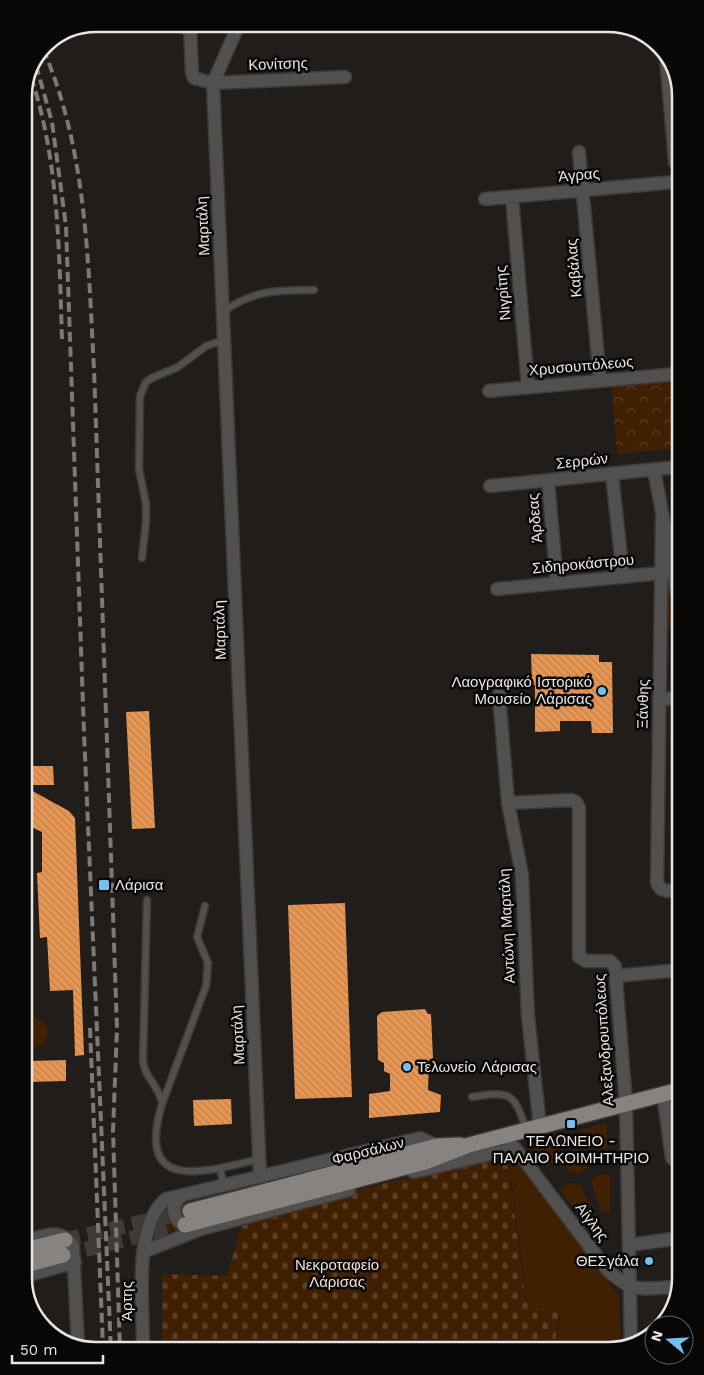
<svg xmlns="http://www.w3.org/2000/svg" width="704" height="1375" font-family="'Work Sans',sans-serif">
<defs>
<pattern id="cemetery-stones" width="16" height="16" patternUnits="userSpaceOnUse" patternTransform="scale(1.25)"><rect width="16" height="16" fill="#412001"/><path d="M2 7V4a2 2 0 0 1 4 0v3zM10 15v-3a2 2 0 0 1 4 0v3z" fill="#5c4026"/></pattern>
<pattern id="park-crowns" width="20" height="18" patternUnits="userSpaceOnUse" patternTransform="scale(1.25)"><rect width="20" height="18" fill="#412001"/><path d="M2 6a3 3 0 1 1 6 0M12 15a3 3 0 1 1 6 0" fill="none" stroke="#5c4026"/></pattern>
<pattern id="building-back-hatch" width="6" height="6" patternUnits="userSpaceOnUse" patternTransform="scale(1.25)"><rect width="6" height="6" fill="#e69552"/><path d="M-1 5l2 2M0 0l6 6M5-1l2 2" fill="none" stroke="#be814e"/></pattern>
</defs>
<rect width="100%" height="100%" fill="#201d1a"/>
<path fill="#412001" d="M 667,580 C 676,584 677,620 677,630 L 666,629 Z
M 35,1017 L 44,1022 L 49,1032 L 42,1046 L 28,1048 L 28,1018 Z
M 606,1123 L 607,1126 L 607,1151 L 580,1134 L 579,1130 Z
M 554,1134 C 559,1147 557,1159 547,1167 L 528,1141 Z
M565 1161a12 12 0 1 1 24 0a12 12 0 1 1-24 0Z
M 513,1154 L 619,1296 L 620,1346 L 555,1347 L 561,1313 L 527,1302 L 508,1155 Z
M 610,1174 L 610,1213 L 602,1212 L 591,1183 C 595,1175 601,1174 610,1174 Z
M 567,1183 L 580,1184 L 593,1211 L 582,1219 L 560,1190 Z
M 166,1211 L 177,1228 L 156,1240 L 158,1221 Z"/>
<path fill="url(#cemetery-stones)" d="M 507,1155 L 526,1302 L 560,1313 L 554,1347 L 166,1350 L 162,1340 L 162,1274 L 227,1276 L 242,1223 C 329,1195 418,1175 507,1155 Z"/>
<path fill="url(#park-crowns)" d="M 676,377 L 677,448 L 617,454 L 611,382 Z"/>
<path fill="url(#building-back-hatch)" d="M 531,654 L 599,655 L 599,662 L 612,662 L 613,733 L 592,733 L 591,721 L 560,721 L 560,731 L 535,732 L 535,685 L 532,685 Z
M 149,711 L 155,828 L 132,829 L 126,712 Z
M 27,766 L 53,766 L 54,785 L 27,785 Z
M 27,788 L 69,811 L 75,818 L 84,1055 L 75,1056 L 73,990 L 50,991 L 47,937 L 40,938 L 37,873 L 42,872 L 42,832 L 27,825 Z
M 345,903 L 352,1097 L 295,1099 L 288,905 Z
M 425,1009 L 428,1014 L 431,1014 L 433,1058 L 429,1060 L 428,1090 L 441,1095 L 440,1112 L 369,1118 L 369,1094 L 390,1091 L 390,1074 L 384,1071 L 384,1063 L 378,1060 L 377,1016 L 382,1012 Z
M 66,1060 L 66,1081 L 28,1082 L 28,1061 Z
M 231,1099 L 232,1124 L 194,1126 L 193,1100 Z"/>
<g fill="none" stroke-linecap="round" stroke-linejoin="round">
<path stroke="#3e3b38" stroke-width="15" stroke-dasharray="15 8" stroke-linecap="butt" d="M 65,1240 L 189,1211
M 63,1255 L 185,1225"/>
<defs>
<path id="lane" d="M 224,311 C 254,290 279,290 314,290
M 142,558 L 146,521 L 146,504 L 139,469 L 140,396 L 146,382 L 152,378 L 178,367 L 206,346 L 224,340
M 147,900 L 143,1060 C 144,1077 158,1085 162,1102
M 205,906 L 197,937 L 208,963 L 206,986 L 162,1104 C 135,1193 203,1173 259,1159
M 472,1097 C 510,1091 514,1092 526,1129
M 220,1169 L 224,1186"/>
<path id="street" d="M 176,24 L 190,30
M 190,24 L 192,73 L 194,78 L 213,83 L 345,77
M 239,24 L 213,83 L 260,1177
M 666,57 L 675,162
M 579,152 L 600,380
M 512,197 L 528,387
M 485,199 L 675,182
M 489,391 L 676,374
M 654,470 L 677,592
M 612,474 L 623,576
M 548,481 L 557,583
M 490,486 L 677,467
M 662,518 L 657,883 L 661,889 L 667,891 L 679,890
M 497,589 L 672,572
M 499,695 L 508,803 L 522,875 L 528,1016 L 540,1127
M 659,700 L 678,697
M 508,803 L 571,800 L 576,802 L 579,808 L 579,957 L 586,961 L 610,961 L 615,966 L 626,1104 L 631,1346
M 616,976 L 679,970
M 663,1094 L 672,1158 L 680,1160
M 509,1143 L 515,1148 L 605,1267 C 632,1295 641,1288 678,1287
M 414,1172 L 515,1148
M 186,1194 C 173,1199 171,1210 178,1221 L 193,1227
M 29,1240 C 45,1235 62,1228 73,1246 L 78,1346
M 629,1245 L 680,1238
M 143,1252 L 201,1229 L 349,1190
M 29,1275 L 75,1262
M 146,1351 L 143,1342 C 143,1303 133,1226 166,1199 L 420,1138 L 437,1146"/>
<path id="primary" d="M 190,1211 L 437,1146 L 460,1145
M 185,1225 L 425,1162 L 469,1145 L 679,1090
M 29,1249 L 65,1240
M 29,1264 L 63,1255"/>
</defs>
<use href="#lane" stroke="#3c3936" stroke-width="9"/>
<use href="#street" stroke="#3c3936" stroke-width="15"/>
<use href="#primary" stroke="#3c3936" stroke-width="18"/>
<use href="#lane" stroke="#52504f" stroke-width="6"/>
<use href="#street" stroke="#52504f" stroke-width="12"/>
<use href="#primary" stroke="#878381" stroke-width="15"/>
<path stroke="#7c7977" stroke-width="4" stroke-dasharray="10 5" stroke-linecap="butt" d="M 43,49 C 87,150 88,262 94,369 L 117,1029 L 113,1131 L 120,1351
M 36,65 L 52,122 L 66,226 L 84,733 L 111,1351
M 31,77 C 59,161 59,251 62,339
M 90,1028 L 103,1348"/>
</g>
<g fill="#71c1f5" stroke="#090706" stroke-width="2">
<circle cx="602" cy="691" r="5"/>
<rect x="98" y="879" width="12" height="12" rx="2.5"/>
<circle cx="407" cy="1067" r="5"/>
<rect x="566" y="1119" width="10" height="10" rx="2.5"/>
<circle cx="649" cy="1261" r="5"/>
</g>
<g text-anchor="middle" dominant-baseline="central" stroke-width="5" stroke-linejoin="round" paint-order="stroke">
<g font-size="15" fill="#e8e5e4" stroke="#090706">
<text transform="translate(278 64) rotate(-2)">Κονίτσης</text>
<text transform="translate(579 175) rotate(-5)">Άγρας</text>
<text transform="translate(203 226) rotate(-93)">Μαρτάλη</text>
<text transform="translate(574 268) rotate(-95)">Καβάλας</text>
<text transform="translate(503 293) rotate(-95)">Νιγρίτης</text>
<text transform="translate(581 366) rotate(-5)">Χρυσουπόλεως</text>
<text transform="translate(582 461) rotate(-6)">Σερρών</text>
<text transform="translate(535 518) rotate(-95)">Άρδεας</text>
<text transform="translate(583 564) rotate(-5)">Σιδηροκάστρου</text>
<text transform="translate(220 630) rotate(-92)">Μαρτάλη</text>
<text transform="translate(643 704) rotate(-89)">Ξάνθης</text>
<text transform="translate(507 926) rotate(-93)">Αντώνη Μαρτάλη</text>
<text transform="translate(238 1035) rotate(-93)">Μαρτάλη</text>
<text transform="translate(604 1040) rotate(-94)">Αλεξανδρουπόλεως</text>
<text transform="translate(368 1151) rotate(-14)">Φαρσάλων</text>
<text transform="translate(592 1222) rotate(53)">Αίγλης</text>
<text transform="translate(127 1301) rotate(-90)">Άρτης</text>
</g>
<g font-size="15" fill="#e8e5e4" stroke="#090706" text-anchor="end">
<text x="592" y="682">Λαογραφικό Ιστορικό<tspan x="592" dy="17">Μουσείο Λάρισας</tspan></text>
<text x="115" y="885" text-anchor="start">Λάρισα</text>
<text x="417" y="1067" text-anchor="start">Τελωνείο Λάρισας</text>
<text x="571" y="1141" text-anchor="middle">ΤΕΛΩΝΕΙΟ -<tspan x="571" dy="17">ΠΑΛΑΙΟ ΚΟΙΜΗΤΗΡΙΟ</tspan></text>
<text x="639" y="1261">ΘΕΣγάλα</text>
</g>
<g font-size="15" fill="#f5e0d0" stroke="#090706">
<text x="337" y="1265">Νεκροταφείο<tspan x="337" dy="17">Λάρισας</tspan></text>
</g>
</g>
<path d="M0 0H704V1375H0ZM96 32H608A64 64 0 0 1 672 96V1278A64 64 0 0 1 608 1342H96A64 64 0 0 1 32 1278V96A64 64 0 0 1 96 32Z" fill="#090706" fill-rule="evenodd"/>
<path fill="none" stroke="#e8e5e4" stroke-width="2.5" d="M96 32H608A64 64 0 0 1 672 96V1278A64 64 0 0 1 608 1342H96A64 64 0 0 1 32 1278V96A64 64 0 0 1 96 32Z"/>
<g transform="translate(669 1340) rotate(288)"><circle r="24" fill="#090706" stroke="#62605f"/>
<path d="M0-4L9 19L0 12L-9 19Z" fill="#71c1f5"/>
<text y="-8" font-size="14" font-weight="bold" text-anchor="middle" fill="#e8e5e4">N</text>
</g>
<path d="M12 1355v8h91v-8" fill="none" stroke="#e8e5e4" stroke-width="2.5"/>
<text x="20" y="1355" font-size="15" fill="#e8e5e4" stroke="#090706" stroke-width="4" paint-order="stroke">50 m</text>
</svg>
